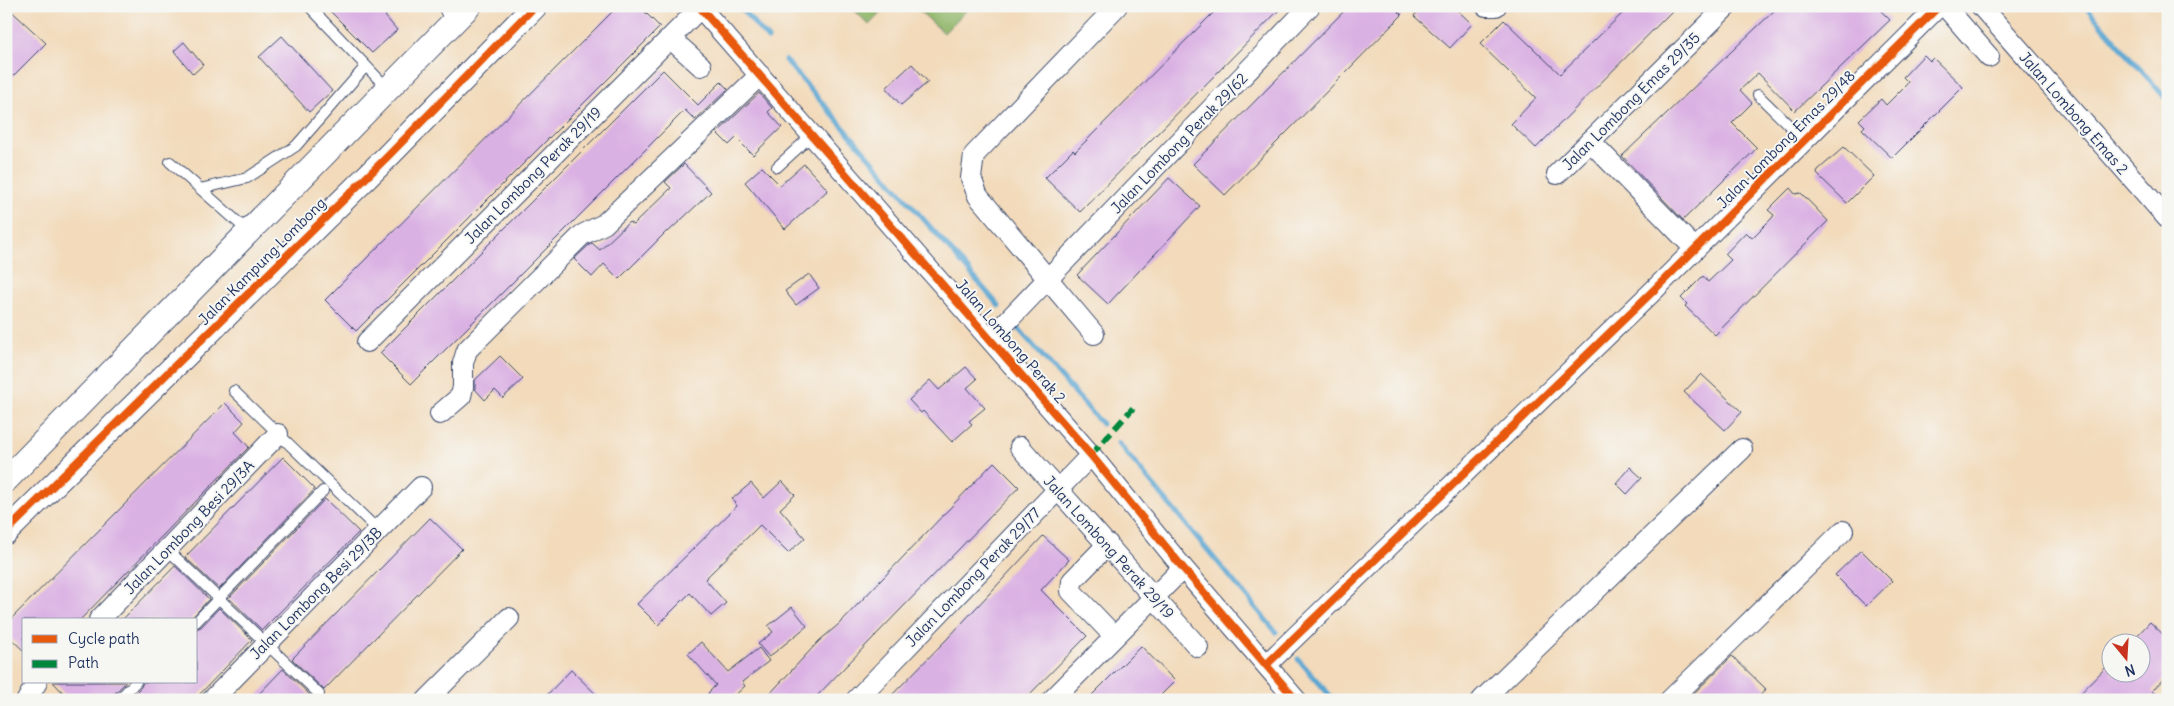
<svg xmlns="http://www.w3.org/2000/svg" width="2174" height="706" font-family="Delius,sans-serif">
<rect width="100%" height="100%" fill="#f6f6f2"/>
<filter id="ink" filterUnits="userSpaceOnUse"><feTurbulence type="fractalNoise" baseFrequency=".02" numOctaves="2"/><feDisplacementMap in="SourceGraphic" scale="10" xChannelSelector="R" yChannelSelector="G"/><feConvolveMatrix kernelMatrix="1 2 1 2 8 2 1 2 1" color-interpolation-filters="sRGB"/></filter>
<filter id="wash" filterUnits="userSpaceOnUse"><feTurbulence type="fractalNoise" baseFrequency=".0096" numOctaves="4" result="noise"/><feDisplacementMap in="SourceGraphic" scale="20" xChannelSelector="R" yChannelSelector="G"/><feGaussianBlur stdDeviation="1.12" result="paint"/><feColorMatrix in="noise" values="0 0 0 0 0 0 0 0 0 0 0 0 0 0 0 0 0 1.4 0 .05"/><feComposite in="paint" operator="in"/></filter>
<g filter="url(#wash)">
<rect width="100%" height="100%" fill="#f2daba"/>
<path fill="#93b86d" stroke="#577466" d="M 850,6 L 887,6 L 869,25 Z
M 914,6 L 971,6 L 944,33 Z"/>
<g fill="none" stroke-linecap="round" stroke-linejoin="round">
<path stroke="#5aa6d2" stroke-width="5" d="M 739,6 L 768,39
M 2085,6 L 2168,101
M 785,60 L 999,306
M 1017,327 L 1102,424
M 1118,443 L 1276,632
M 1298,659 L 1334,700"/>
</g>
<g id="blocks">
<path fill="#dab1e3" d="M 6,6 L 46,43 L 6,83 Z
M 325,6 L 396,6 L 385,16 L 397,30 L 372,53 Z
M 618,6 L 639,6 L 660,27 L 356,331 L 325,300 Z
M 1220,6 L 1283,6 L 1080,212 L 1045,178 L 1073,150 L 1075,152 Z
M 1349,6 L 1393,6 L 1402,15 L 1225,195 L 1193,164 Z
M 1422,6 L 1453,6 L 1472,24 L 1450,48 L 1414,16 Z
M 1630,6 L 1677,6 L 1536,148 L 1511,124 L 1536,98 L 1480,44 L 1504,20 L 1560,74 Z
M 1779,6 L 1876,6 L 1890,20 L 1795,111 L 1758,73 L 1740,90 L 1752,103 L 1732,123 L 1757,148 L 1683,220 L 1622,156 Z
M 282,36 L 332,91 L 309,112 L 259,57 Z
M 184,42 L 203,65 L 193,74 L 174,51 Z
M 1924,55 L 1930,61 L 1933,58 L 1963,87 L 1892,158 L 1862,129 L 1865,126 L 1859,120 L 1881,99 L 1886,105 L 1906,85 L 1908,82 L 1903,77 Z
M 912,64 L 928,82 L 901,105 L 886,88 Z
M 663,70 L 698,105 L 721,82 L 728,89 L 695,120 L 685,110 L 411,384 L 380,353 Z
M 759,93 L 772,108 L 768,112 L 782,127 L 753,155 L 736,138 L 729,145 L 717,133 Z
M 1844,147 L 1874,176 L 1847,203 L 1817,174 L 1818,170 Z
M 684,164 L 711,192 L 668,232 L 667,231 L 619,279 L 604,264 L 592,277 L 574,259 L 589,245 L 592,243 L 600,250 L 629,222 L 633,225 L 671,188 L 665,182 Z
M 804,164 L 828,190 L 785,229 L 745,182 L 762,167 L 780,185 Z
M 1169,178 L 1200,206 L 1108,304 L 1077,275 Z
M 1790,188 L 1795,194 L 1801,193 L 1828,221 L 1715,335 L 1685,306 L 1687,304 L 1681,298 L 1703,276 L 1708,282 L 1731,260 L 1725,254 L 1746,232 L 1752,238 L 1772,218 L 1774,215 L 1768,210 Z
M 809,274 L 819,288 L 796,305 L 785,291 Z
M 500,356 L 523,379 L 503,398 L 495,390 L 485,400 L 475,389 L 475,380 Z
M 966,367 L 977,379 L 967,388 L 985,408 L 969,421 L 972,424 L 952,442 L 923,411 L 921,413 L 909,400 L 930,380 L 939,390 Z
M 1701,374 L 1742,412 L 1725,430 L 1684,392 Z
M 225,403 L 244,422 L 235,432 L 249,447 L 80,620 L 24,620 L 24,651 L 6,634 L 6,624 Z
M 283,457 L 315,489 L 219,589 L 185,557 Z
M 994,462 L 1019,487 L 959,549 L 813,700 L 764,700 L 819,641 L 839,624 Z
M 1630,467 L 1642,478 L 1627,494 L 1616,483 Z
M 782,481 L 795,495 L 780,509 L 805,538 L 788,553 L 760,525 L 705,579 L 726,603 L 711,616 L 690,593 L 658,625 L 637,604 L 737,506 L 732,499 L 751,483 L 764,498 Z
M 325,499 L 359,532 L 262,630 L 229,598 Z
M 430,518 L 462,549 L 324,690 L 292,659 Z
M 1043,536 L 1069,560 L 1041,590 L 1087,636 L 1024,700 L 887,700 L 948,638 Z
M 1861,550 L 1892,581 L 1866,606 L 1835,575 Z
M 175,566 L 209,599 L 190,620 L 122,620 Z
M 792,607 L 807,626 L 769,657 L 758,644 L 773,632 L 768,626 Z
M 219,608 L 252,640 L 194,700 L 128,700 L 141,687 L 143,682 L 196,682 L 196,629 L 201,627 Z
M 2150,622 L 2168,639 L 2168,674 L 2152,691 L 2161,700 L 2074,700 L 2112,661 L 2112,674 L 2142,674 L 2142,644 L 2129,644 Z
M 701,642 L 728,672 L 759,648 L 769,661 L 742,682 L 745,686 L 730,700 L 714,700 L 708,693 L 716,685 L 688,654 Z
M 1141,646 L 1175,681 L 1156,700 L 1087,700 Z
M 1732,656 L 1766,689 L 1756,700 L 1687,700 Z
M 283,669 L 314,699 L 315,699 L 253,700 Z
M 571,670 L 602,700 L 542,700 Z
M 53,682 L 126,682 L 113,695 L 111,700 L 70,700 Z"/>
</g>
</g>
<g filter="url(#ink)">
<use href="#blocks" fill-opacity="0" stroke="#3b496c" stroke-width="1"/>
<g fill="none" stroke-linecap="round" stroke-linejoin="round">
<defs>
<path id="service" d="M 309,6 L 388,89
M 443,6 L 451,23
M 1758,95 L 1804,140
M 170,162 L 249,232
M 777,167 L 812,135
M 200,189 L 247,178 L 296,146 L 366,66
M 234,391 L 378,530
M 168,550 L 319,694
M 196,622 L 323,491
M 118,700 L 136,682"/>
<path id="minor" d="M 699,6 L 1091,455 L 1183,568 L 1296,700
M 1486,6 L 1496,6
M 1945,6 L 1989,57
M 1981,6 L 2168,219
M 670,38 L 701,66
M 1590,141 L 1695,249
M 1557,174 L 1727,6
M 1094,334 L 978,196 L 971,178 L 974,155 L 1117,6
M 991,338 L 1310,6
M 367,342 L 700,8
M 440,414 L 461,396 L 463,387 L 463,363 L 467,350 L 582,235 L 604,224 L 760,75
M 1020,447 L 1198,647
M 1108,544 L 1072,581 L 1071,591 L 1114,636
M 99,620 L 278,434
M 1266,665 L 1653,291 L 1939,6
M 27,700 L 37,682
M 212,700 L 421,487
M 427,700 L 509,618
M 856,700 L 1091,455
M 1052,700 L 1183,568
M 1482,700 L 1742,449
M 1670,700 L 1843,531"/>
<path id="tertiary" d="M 6,480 L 469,6
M 6,532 L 387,157 L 535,6"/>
</defs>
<use href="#service" stroke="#3b496c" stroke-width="12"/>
<use href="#minor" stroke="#3b496c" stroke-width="22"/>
<use href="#tertiary" stroke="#3b496c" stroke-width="26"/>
<use href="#service" stroke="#fff" stroke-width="10"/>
<use href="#minor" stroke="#fff" stroke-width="20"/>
<use href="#tertiary" stroke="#fff" stroke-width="24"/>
<path stroke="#00873e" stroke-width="6" stroke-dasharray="12 6" stroke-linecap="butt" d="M 1091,455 L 1133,408"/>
<defs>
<path id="cycleway" d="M 699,6 L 1091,455 L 1183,568 L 1296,700
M 6,532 L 387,157 L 535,6
M 1266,665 L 1653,291 L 1939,6"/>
</defs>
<use href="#cycleway" stroke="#f6f6f2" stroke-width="11"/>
<use href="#cycleway" stroke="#e8590c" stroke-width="8"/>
</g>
</g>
<g text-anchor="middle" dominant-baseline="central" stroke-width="4" stroke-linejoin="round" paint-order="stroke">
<g font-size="15" fill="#1b2f5e" stroke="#f6f6f2">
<text transform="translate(1631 101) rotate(-45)">Jalan Lombong Emas 29/35</text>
<text transform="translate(2074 113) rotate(49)">Jalan Lombong Emas 2</text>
<text transform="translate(1786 139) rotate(-45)">Jalan Lombong Emas 29/48</text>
<text transform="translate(1179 143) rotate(-46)">Jalan Lombong Perak 29/62</text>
<text transform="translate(533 175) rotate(-45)">Jalan Lombong Perak 29/19</text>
<text transform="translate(262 261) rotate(-45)">Jalan Kampung Lombong</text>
<text transform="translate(1011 341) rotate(49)">Jalan Lombong Perak 2</text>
<text transform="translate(189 527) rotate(-46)">Jalan Lombong Besi 29/3A</text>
<text transform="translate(1109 547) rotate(48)">Jalan Lombong Perak 29/19</text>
<text transform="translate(973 577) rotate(-46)">Jalan Lombong Perak 29/77</text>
<text transform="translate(316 593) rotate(-45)">Jalan Lombong Besi 29/3B</text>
</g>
</g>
<rect width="2174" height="706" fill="none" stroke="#f6f6f2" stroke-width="25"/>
<rect x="22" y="618" width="175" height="65" fill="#f6f6f2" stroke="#9ea6b7"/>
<rect x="32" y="635" width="25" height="8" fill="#e8590c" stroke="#9ea6b7"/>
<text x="68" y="644" font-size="15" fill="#1b2f5e">Cycle path</text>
<rect x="32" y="660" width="25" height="8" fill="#00873e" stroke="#9ea6b7"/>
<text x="68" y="668" font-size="15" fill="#1b2f5e">Path</text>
<g transform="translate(2126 658) rotate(162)"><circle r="24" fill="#f6f6f2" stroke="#9ea6b7"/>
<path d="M0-4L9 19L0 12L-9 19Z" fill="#c8321e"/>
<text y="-8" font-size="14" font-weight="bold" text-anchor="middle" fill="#1b2f5e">N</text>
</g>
</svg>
